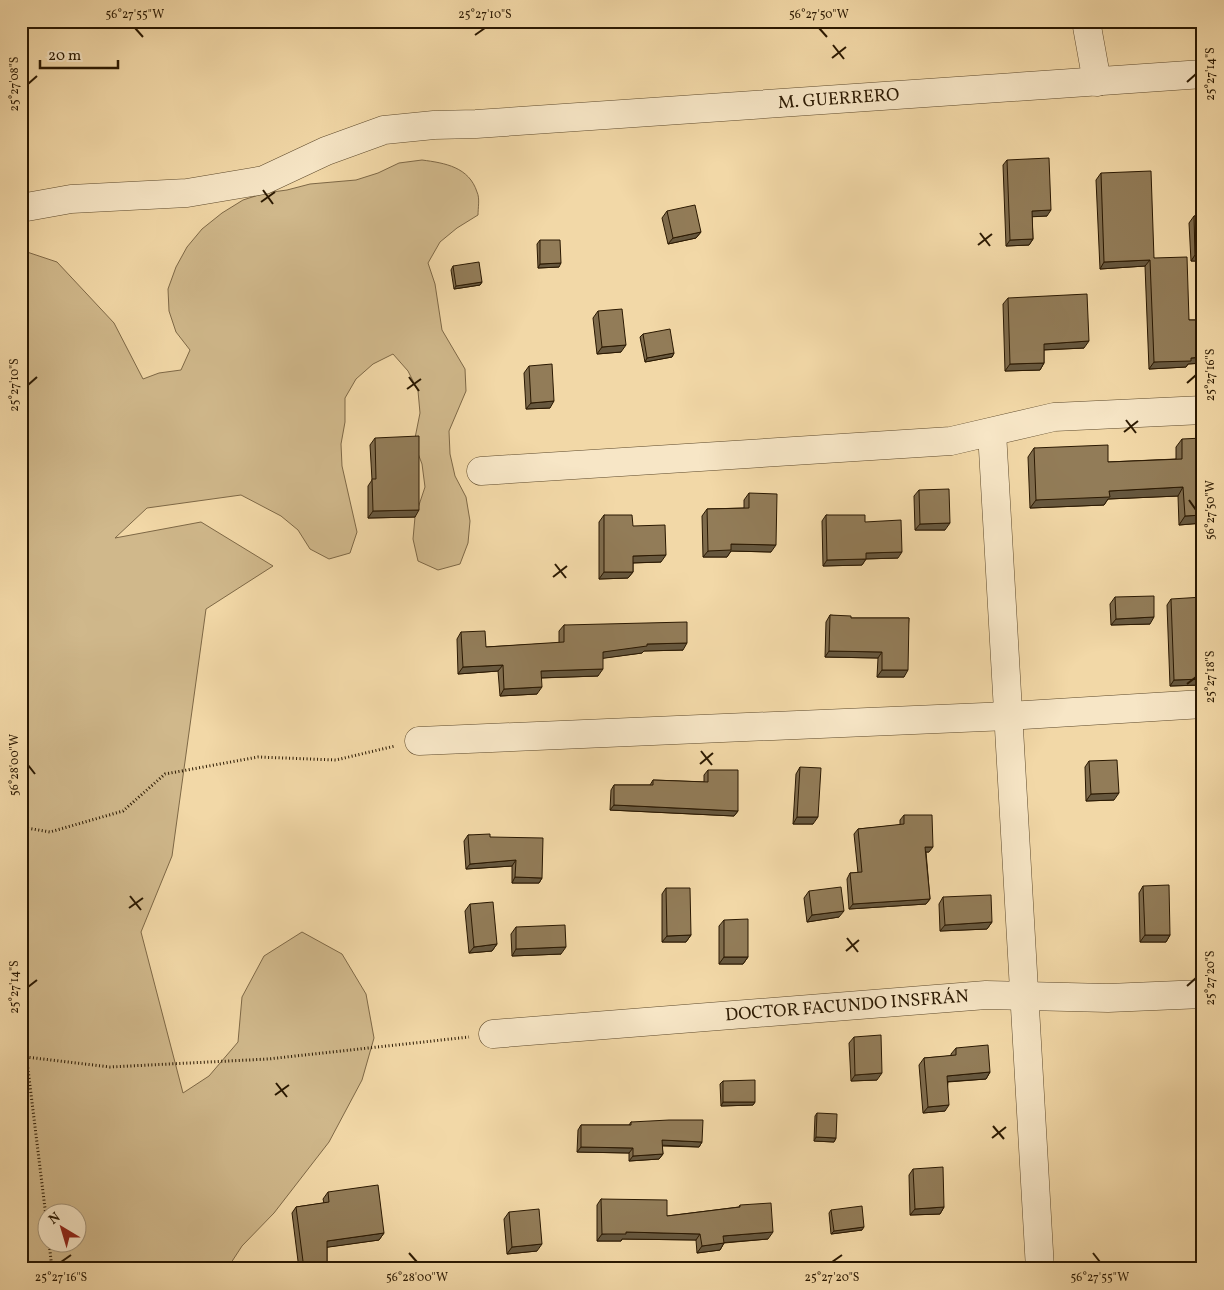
<svg xmlns="http://www.w3.org/2000/svg" width="1224" height="1290" font-family="Vollkorn,serif">
<rect width="100%" height="100%" fill="#f2d8a7"/>
<filter id="stains"><feTurbulence type="fractalNoise" baseFrequency=".004" numOctaves="4"/><feColorMatrix values="0 0 0 0 .2 0 0 0 0 .09 0 0 0 0 .02 0 0 0 .5 -.17"/></filter>
<radialGradient id="worn" r=".72"><stop offset=".6" stop-color="#630" stop-opacity="0"/><stop offset="1" stop-color="#630" stop-opacity=".3"/></radialGradient>
<path fill="#d0b88b" stroke="#7e6846" fill-rule="evenodd" d="M 422,160 C 445,163 469,167 477,192 C 480,198 478,208 478,215 L 457,228 L 440,242 L 428,263 L 435,284 L 442,330 L 465,369 L 466,391 L 449,431 L 450,454 L 455,476 L 466,497 L 470,521 L 468,543 L 460,564 L 438,570 L 418,561 L 413,539 L 415,517 L 425,487 L 422,464 L 414,443 L 420,413 L 418,391 L 408,371 L 393,354 L 373,364 L 356,379 L 345,398 L 345,422 L 341,444 L 342,466 L 357,532 L 350,553 L 329,559 L 310,549 L 298,530 L 281,516 L 241,495 L 147,508 L 115,538 L 201,522 L 273,566 L 206,609 L 172,856 L 141,932 L 183,1093 L 209,1076 L 238,1042 L 242,997 L 264,956 L 302,932 L 342,954 L 366,994 L 374,1038 L 362,1080 L 329,1142 L 274,1213 L 242,1246 L 227,1269 L 21,1269 L 21,250 L 57,262 L 114,323 L 143,379 L 159,373 L 181,370 L 190,350 L 176,332 L 169,311 L 168,289 L 176,267 L 187,247 L 202,229 L 222,213 L 243,200 L 265,193 L 287,190 L 310,184 L 356,180 L 378,173 L 399,163 ZM 48,1212 L 78,1212 L 78,1242 L 48,1242 Z"/>
<g fill="none" stroke-linecap="round" stroke-linejoin="round">
<defs>
<g id="street">
<path d="M 1086,21 L 1097,82"/>
<path id="s1" d="M 21,208 L 71,199 L 187,193 L 264,180 L 326,151 L 384,130 L 434,125 L 476,124 L 1203,74"/>
<path d="M 992,432 L 1040,1269"/>
<path d="M 481,471 L 951,441 L 1054,417 L 1203,410"/>
<path d="M 419,741 L 1008,716 L 1203,704"/>
<path id="s2" d="M 493,1034 L 986,995 L 1108,998 L 1203,994"/>
</g>
</defs>
<use href="#street" stroke="#5d492b" stroke-width="29"/>
<path stroke="#2b1902" stroke-width="3" stroke-dasharray="1 2.5" stroke-linecap="butt" d="M 21,827 L 50,832 L 123,811 L 165,774 L 258,757 L 336,760 L 395,746
M 21,1012 L 48,1233
M 26,1057 L 110,1067 L 268,1059 L 469,1037
M 49,1242 L 52,1269"/>
<use href="#street" stroke="#f7e6c6" stroke-width="28"/>
</g>
<path fill="#7e6b4c" stroke="#2b1902" d="M 1007,160 L 1047,216 L 1032,216 L 1033,239 L 1029,245 L 1006,246 L 1003,165 Z
M 1101,173 L 1154,258 L 1189,320 L 1203,320 L 1203,363 L 1188,364 L 1186,367 L 1149,369 L 1145,266 L 1100,269 L 1096,180 Z
M 667,211 L 701,232 L 696,238 L 668,244 L 662,218 Z
M 1194,216 L 1203,216 L 1203,261 L 1191,261 L 1189,223 Z
M 540,240 L 559,267 L 538,268 L 537,244 Z
M 453,266 L 482,282 L 480,285 L 454,289 L 451,270 Z
M 1008,298 L 1084,348 L 1044,350 L 1044,363 L 1040,370 L 1005,371 L 1003,304 Z
M 598,311 L 621,352 L 597,354 L 593,318 Z
M 643,334 L 674,353 L 672,357 L 645,362 L 640,337 Z
M 529,366 L 550,408 L 526,409 L 524,373 Z
M 375,438 L 415,517 L 368,518 L 368,486 L 372,480 L 370,445 Z
M 1182,439 L 1203,523 L 1179,525 L 1178,496 L 1108,499 L 1104,505 L 1030,508 L 1028,457 L 1034,448 L 1108,462 L 1176,459 L 1176,447 Z
M 919,490 L 945,530 L 915,530 L 914,496 Z
M 749,493 L 771,552 L 731,551 L 727,557 L 703,557 L 702,516 L 707,509 L 744,508 L 744,500 Z
M 604,515 L 633,526 L 661,562 L 633,563 L 633,572 L 628,578 L 599,579 L 599,522 Z
M 826,515 L 865,522 L 898,558 L 866,559 L 862,565 L 823,566 L 822,521 Z
M 1115,597 L 1150,624 L 1111,625 L 1110,604 Z
M 1171,599 L 1200,685 L 1170,686 L 1167,605 Z
M 830,615 L 851,618 L 909,618 L 904,677 L 877,677 L 878,658 L 825,657 L 826,622 Z
M 564,625 L 683,650 L 644,651 L 642,653 L 603,658 L 598,676 L 541,678 L 537,694 L 500,696 L 498,671 L 458,674 L 457,639 L 461,632 L 486,647 L 559,643 L 559,631 Z
M 1089,761 L 1114,800 L 1086,801 L 1085,767 Z
M 800,767 L 813,824 L 793,824 L 796,774 Z
M 708,770 L 738,811 L 734,816 L 610,810 L 611,790 L 614,785 L 650,785 L 653,780 L 704,782 L 704,775 Z
M 904,815 L 929,852 L 926,852 L 930,899 L 926,904 L 849,909 L 847,879 L 850,873 L 858,873 L 854,834 L 858,829 L 900,825 L 900,820 Z
M 468,835 L 490,837 L 542,878 L 539,883 L 512,883 L 512,866 L 466,869 L 464,841 Z
M 1143,886 L 1170,935 L 1166,942 L 1140,942 L 1139,893 Z
M 666,888 L 691,935 L 686,942 L 662,942 L 662,894 Z
M 809,891 L 839,917 L 807,922 L 804,898 Z
M 943,897 L 992,922 L 987,929 L 940,931 L 939,904 Z
M 470,904 L 497,944 L 492,951 L 469,953 L 465,911 Z
M 724,920 L 748,957 L 743,964 L 719,964 L 719,926 Z
M 516,927 L 561,954 L 512,956 L 511,934 Z
M 854,1037 L 877,1080 L 851,1081 L 849,1043 Z
M 956,1048 L 990,1072 L 986,1079 L 948,1082 L 945,1111 L 923,1113 L 919,1065 L 924,1058 L 951,1056 L 951,1054 Z
M 723,1081 L 755,1102 L 753,1105 L 721,1106 L 720,1084 Z
M 817,1113 L 836,1138 L 834,1142 L 814,1141 L 815,1116 Z
M 631,1122 L 702,1142 L 699,1147 L 662,1146 L 663,1154 L 659,1159 L 629,1161 L 629,1153 L 577,1152 L 578,1130 L 581,1125 L 629,1125 Z
M 913,1169 L 944,1207 L 940,1214 L 910,1215 L 909,1175 Z
M 328,1192 L 384,1233 L 379,1240 L 327,1247 L 327,1269 L 299,1269 L 292,1213 L 296,1207 L 324,1203 L 323,1199 Z
M 601,1199 L 667,1216 L 739,1207 L 740,1205 L 768,1239 L 724,1243 L 720,1250 L 697,1253 L 696,1240 L 622,1239 L 621,1241 L 597,1241 L 597,1205 Z
M 831,1210 L 862,1230 L 831,1234 L 829,1213 Z
M 509,1212 L 537,1251 L 507,1254 L 504,1219 Z"/>
<path fill="#66573e" stroke="#2b1902" d="M 1051,210 L 1047,216 L 1028,217 L 1032,211 Z
M 701,232 L 696,238 L 668,244 L 673,238 Z
M 1033,239 L 1029,245 L 1006,246 L 1010,240 Z
M 1195,255 L 1203,255 L 1203,261 L 1191,261 Z
M 1150,260 L 1145,266 L 1100,269 L 1104,262 Z
M 561,263 L 559,267 L 538,268 L 540,264 Z
M 482,282 L 480,285 L 454,289 L 456,286 Z
M 1089,341 L 1084,348 L 1039,350 L 1044,344 Z
M 626,345 L 621,352 L 597,354 L 602,347 Z
M 674,353 L 672,357 L 645,362 L 647,358 Z
M 1203,357 L 1203,363 L 1188,364 L 1186,367 L 1149,369 L 1154,362 L 1191,358 Z
M 1044,363 L 1040,370 L 1005,371 L 1010,364 Z
M 554,401 L 550,408 L 526,409 L 531,403 Z
M 1183,487 L 1178,496 L 1108,499 L 1104,505 L 1030,508 L 1036,500 L 1109,491 Z
M 419,510 L 415,517 L 368,518 L 373,511 Z
M 1203,515 L 1203,523 L 1179,525 L 1185,516 Z
M 950,523 L 945,530 L 915,530 L 920,524 Z
M 731,544 L 776,545 L 771,552 L 731,551 L 727,557 L 703,557 L 708,551 Z
M 902,552 L 898,558 L 862,559 L 866,553 Z
M 666,555 L 661,562 L 628,563 L 633,556 Z
M 866,559 L 862,565 L 823,566 L 827,560 Z
M 604,572 L 633,572 L 628,578 L 599,579 Z
M 1154,617 L 1150,624 L 1111,625 L 1116,619 Z
M 687,643 L 683,650 L 644,651 L 642,653 L 598,659 L 603,652 L 647,644 Z
M 829,651 L 882,652 L 878,658 L 825,657 Z
M 503,665 L 498,671 L 458,674 L 463,667 Z
M 603,669 L 598,676 L 536,678 L 541,671 Z
M 882,670 L 908,670 L 904,677 L 877,677 Z
M 1203,679 L 1203,682 L 1200,685 L 1170,686 L 1174,680 Z
M 542,687 L 537,694 L 500,696 L 504,689 Z
M 1119,793 L 1114,800 L 1086,801 L 1091,794 Z
M 614,805 L 738,811 L 734,816 L 610,810 Z
M 797,817 L 818,817 L 813,824 L 793,824 Z
M 925,847 L 933,847 L 929,852 L 922,852 Z
M 516,860 L 512,866 L 466,869 L 470,864 Z
M 515,877 L 542,878 L 539,883 L 512,883 Z
M 930,899 L 926,904 L 849,909 L 853,904 Z
M 844,911 L 839,917 L 807,922 L 812,915 Z
M 992,922 L 987,929 L 940,931 L 945,925 Z
M 691,935 L 686,942 L 662,942 L 667,936 Z
M 1145,935 L 1170,935 L 1166,942 L 1140,942 Z
M 497,944 L 492,951 L 469,953 L 474,947 Z
M 566,947 L 561,954 L 512,956 L 516,949 Z
M 724,957 L 748,957 L 743,964 L 719,964 Z
M 990,1072 L 986,1079 L 942,1082 L 947,1076 Z
M 882,1073 L 877,1080 L 851,1081 L 855,1075 Z
M 723,1102 L 755,1102 L 753,1105 L 721,1106 Z
M 949,1105 L 945,1111 L 923,1113 L 928,1107 Z
M 816,1137 L 836,1138 L 834,1142 L 814,1141 Z
M 662,1140 L 702,1142 L 699,1147 L 659,1145 Z
M 581,1147 L 633,1148 L 629,1153 L 577,1152 Z
M 663,1154 L 659,1159 L 629,1161 L 633,1156 Z
M 944,1207 L 940,1214 L 910,1215 L 915,1209 Z
M 864,1227 L 862,1230 L 831,1234 L 834,1231 Z
M 626,1232 L 700,1234 L 696,1240 L 622,1239 L 621,1241 L 597,1241 L 602,1234 Z
M 773,1232 L 768,1239 L 719,1243 L 723,1236 Z
M 384,1233 L 379,1240 L 322,1248 L 327,1241 Z
M 724,1243 L 720,1250 L 697,1253 L 702,1246 Z
M 542,1244 L 537,1251 L 507,1254 L 512,1247 Z"/>
<path fill="#927c58" stroke="#2b1902" d="M 1049,158 L 1051,210 L 1032,211 L 1033,239 L 1010,240 L 1007,160 Z
M 1151,171 L 1154,258 L 1187,257 L 1189,320 L 1203,320 L 1203,357 L 1191,358 L 1191,361 L 1154,362 L 1150,260 L 1104,262 L 1101,173 Z
M 695,205 L 701,232 L 673,238 L 667,211 Z
M 1194,216 L 1203,216 L 1203,255 L 1195,255 Z
M 540,240 L 560,240 L 561,263 L 540,264 Z
M 479,262 L 482,282 L 456,286 L 453,266 Z
M 1087,294 L 1089,341 L 1044,344 L 1044,363 L 1010,364 L 1008,298 Z
M 622,309 L 626,345 L 602,347 L 598,311 Z
M 670,329 L 674,353 L 647,358 L 643,334 Z
M 552,364 L 554,401 L 531,403 L 529,366 Z
M 419,436 L 419,510 L 373,511 L 372,479 L 376,479 L 375,438 Z
M 1203,438 L 1203,515 L 1185,516 L 1183,487 L 1109,491 L 1110,497 L 1036,500 L 1034,448 L 1108,445 L 1108,462 L 1182,459 L 1182,439 Z
M 949,489 L 950,523 L 920,524 L 919,490 Z
M 749,493 L 777,494 L 776,545 L 731,544 L 731,550 L 708,551 L 707,509 L 749,508 Z
M 604,515 L 632,515 L 633,526 L 665,525 L 666,555 L 633,556 L 633,572 L 604,572 Z
M 826,515 L 865,515 L 865,522 L 901,520 L 902,552 L 866,553 L 866,559 L 827,560 Z
M 1154,596 L 1154,617 L 1116,619 L 1115,597 Z
M 1203,597 L 1203,679 L 1174,680 L 1171,599 Z
M 830,615 L 851,616 L 851,618 L 909,618 L 908,670 L 882,670 L 882,652 L 829,651 Z
M 687,622 L 687,643 L 647,644 L 647,646 L 603,652 L 603,669 L 541,671 L 542,687 L 504,689 L 503,665 L 463,667 L 461,632 L 485,631 L 486,647 L 564,642 L 564,625 Z
M 1117,760 L 1119,793 L 1091,794 L 1089,761 Z
M 800,767 L 821,768 L 818,817 L 797,817 Z
M 708,770 L 738,770 L 738,811 L 614,805 L 614,785 L 653,785 L 653,780 L 708,782 Z
M 904,815 L 932,815 L 933,847 L 925,847 L 930,899 L 853,904 L 850,873 L 862,872 L 858,829 L 904,824 Z
M 490,834 L 490,837 L 543,838 L 542,878 L 515,877 L 516,860 L 470,864 L 468,835 Z
M 1169,885 L 1170,935 L 1145,935 L 1143,886 Z
M 841,887 L 844,911 L 812,915 L 809,891 Z
M 666,888 L 690,888 L 691,935 L 667,936 Z
M 991,895 L 992,922 L 945,925 L 943,897 Z
M 493,902 L 497,944 L 474,947 L 470,904 Z
M 748,919 L 748,957 L 724,957 L 724,920 Z
M 565,925 L 566,947 L 516,949 L 516,927 Z
M 881,1035 L 882,1073 L 855,1075 L 854,1037 Z
M 988,1045 L 990,1072 L 947,1076 L 949,1105 L 928,1107 L 924,1058 L 956,1055 L 956,1048 Z
M 755,1080 L 755,1102 L 723,1102 L 723,1081 Z
M 817,1113 L 837,1114 L 836,1138 L 816,1137 Z
M 669,1120 L 703,1120 L 702,1142 L 662,1140 L 663,1154 L 633,1156 L 633,1148 L 581,1147 L 581,1125 L 631,1125 L 631,1122 Z
M 943,1167 L 944,1207 L 915,1209 L 913,1169 Z
M 378,1185 L 384,1233 L 327,1241 L 327,1269 L 304,1269 L 296,1207 L 329,1202 L 328,1192 Z
M 601,1199 L 667,1200 L 667,1216 L 740,1207 L 740,1205 L 771,1203 L 773,1232 L 723,1236 L 724,1243 L 702,1246 L 700,1234 L 626,1232 L 626,1234 L 602,1234 Z
M 862,1206 L 864,1227 L 834,1231 L 831,1210 Z
M 539,1209 L 542,1244 L 512,1247 L 509,1212 Z"/>
<path fill="none" stroke="#2b1902" stroke-width="2" d="M 135,28 L 143,37M 819,28 L 827,37M 475,35 L 485,28M 833,45 L 844,59M 832,58 L 846,47M 1187,82 L 1196,74M 28,84 L 37,76M 263,190 L 273,204M 261,202 L 275,192M 980,233 L 990,246M 978,245 L 992,234M 409,377 L 419,391M 1187,383 L 1196,375M 28,385 L 37,377M 407,389 L 421,379M 1126,420 L 1136,433M 1124,432 L 1138,421M 1189,500 L 1196,510M 555,564 L 566,578M 553,577 L 567,566M 1187,684 L 1196,677M 701,751 L 712,765M 700,764 L 713,753M 28,765 L 35,774M 130,896 L 141,910M 129,908 L 143,898M 847,938 L 858,952M 846,951 L 859,940M 1187,986 L 1196,978M 28,987 L 37,980M 276,1083 L 287,1097M 275,1095 L 289,1085M 993,1126 L 1004,1139M 992,1138 L 1006,1127M 409,1253 L 417,1262M 1093,1253 L 1100,1262M 61,1262 L 71,1255M 832,1262 L 842,1255"/>
<g text-anchor="middle" dominant-baseline="central" stroke-width="4.5" stroke-linejoin="round" paint-order="stroke">
<g font-size="18" fill="#2b1902" stroke="#f7e6c6">
<text stroke="none"><textPath href="#s1" startOffset="831">M. GUERRERO</textPath></text>
<text stroke="none"><textPath href="#s2" startOffset="355">DOCTOR FACUNDO INSFRÁN</textPath></text>
</g>
</g>
<rect width="1224" height="1290" fill="none" stroke="#f2d8a7" stroke-width="55"/>
<g transform="translate(62 1228) rotate(322)"><circle r="24" fill="#f7e6c6" stroke="#a59478"/>
<path d="M0-4L9 19L0 12L-9 19Z" fill="#8f2418"/>
<text y="-8" font-size="14" font-weight="bold" text-anchor="middle" fill="#2b1902">N</text>
</g>
<path d="M40 60v8h78v-8" fill="none" stroke="#2b1902" stroke-width="2.5"/>
<text x="48" y="60" font-size="15" fill="#2b1902" stroke="#f7e6c6" stroke-width="4" paint-order="stroke">20 m</text>
<rect x="28" y="28" width="1168" height="1234" fill="none" stroke="#2b1902" stroke-width="2"/>
<g font-size="12" text-anchor="middle" fill="#2b1902">
<text x="135" y="18">56°27'55"W</text>
<text x="485" y="18">25°27'10"S</text>
<text x="819" y="18">56°27'50"W</text>
<text transform="translate(1210 74) rotate(-90)" y="4">25°27'14"S</text>
<text transform="translate(14 84) rotate(-90)" y="4">25°27'08"S</text>
<text transform="translate(1210 375) rotate(-90)" y="4">25°27'16"S</text>
<text transform="translate(14 385) rotate(-90)" y="4">25°27'10"S</text>
<text transform="translate(1210 510) rotate(-90)" y="4">56°27'50"W</text>
<text transform="translate(1210 677) rotate(-90)" y="4">25°27'18"S</text>
<text transform="translate(14 765) rotate(-90)" y="4">56°28'00"W</text>
<text transform="translate(1210 978) rotate(-90)" y="4">25°27'20"S</text>
<text transform="translate(14 987) rotate(-90)" y="4">25°27'14"S</text>
<text x="61" y="1281">25°27'16"S</text>
<text x="417" y="1281">56°28'00"W</text>
<text x="832" y="1281">25°27'20"S</text>
<text x="1100" y="1281">56°27'55"W</text>
</g>
<rect width="100%" height="100%" filter="url(#stains)"/>
<rect width="100%" height="100%" fill="url(#worn)"/>
</svg>
